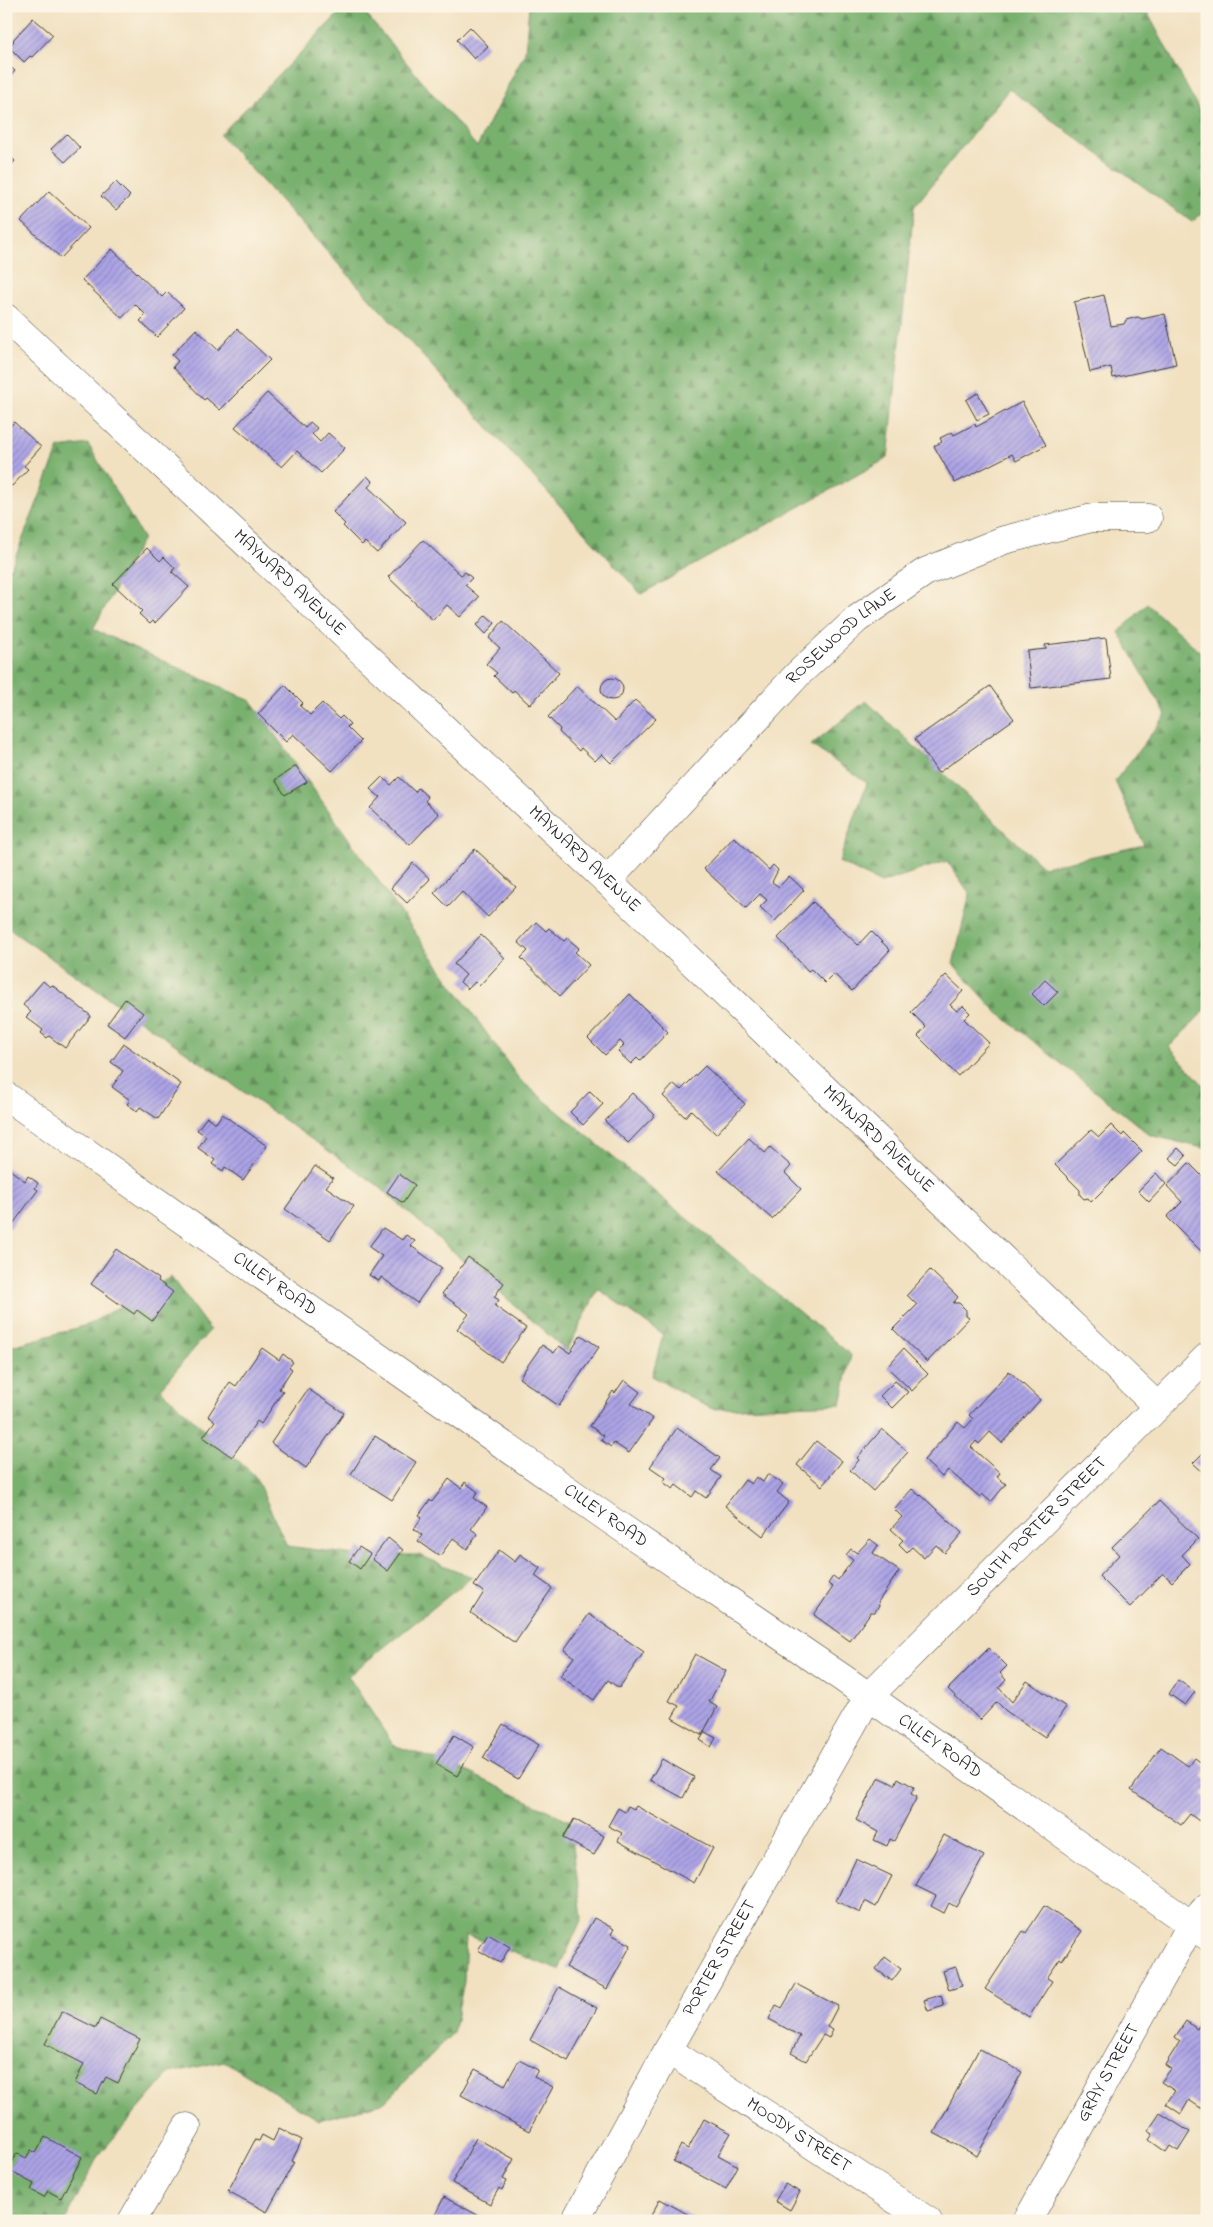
<svg xmlns="http://www.w3.org/2000/svg" width="1213" height="2227" font-family="'Indie Flower',sans-serif">
<defs>
<pattern id="forest-firs" width="22" height="20" patternUnits="userSpaceOnUse" patternTransform="scale(1.25)"><rect width="22" height="20" fill="#78b06e"/><path d="M5 1l3.5 6h-7zM16 11l3.5 6h-7z" fill="#628e5a"/></pattern>
<pattern id="building-hatch" width="6" height="6" patternUnits="userSpaceOnUse" patternTransform="scale(1.25)"><rect width="6" height="6" fill="#ada4e7"/><path d="M-1 1l2-2M0 6l6-6M5 7l2-2" fill="none" stroke="#8c85ba"/></pattern>
</defs>
<rect width="100%" height="100%" fill="#fcf5e5"/>
<filter id="ink" filterUnits="userSpaceOnUse"><feTurbulence type="fractalNoise" baseFrequency=".02" numOctaves="2"/><feDisplacementMap in="SourceGraphic" scale="10" xChannelSelector="R" yChannelSelector="G"/><feConvolveMatrix kernelMatrix="1 2 1 2 8 2 1 2 1" color-interpolation-filters="sRGB"/></filter>
<filter id="wash" filterUnits="userSpaceOnUse"><feTurbulence type="fractalNoise" baseFrequency=".0096" numOctaves="4" result="noise"/><feDisplacementMap in="SourceGraphic" scale="20" xChannelSelector="R" yChannelSelector="G"/><feGaussianBlur stdDeviation="1.12" result="paint"/><feColorMatrix in="noise" values="0 0 0 0 0 0 0 0 0 0 0 0 0 0 0 0 0 1.4 0 .05"/><feComposite in="paint" operator="in"/></filter>
<g filter="url(#wash)">
<rect width="100%" height="100%" fill="#f1e1c1"/>
<path fill="url(#forest-firs)" stroke="#4a6645" d="M 346,6 L 359,6 L 477,147 L 525,52 L 529,6 L 1144,6 L 1207,125 L 1207,209 L 1192,222 L 1009,89 L 914,207 L 888,458 L 641,594 L 220,135 Z
M 88,444 L 143,538 L 93,629 L 251,701 L 519,1079 L 851,1355 L 841,1404 L 712,1409 L 652,1376 L 663,1335 L 598,1289 L 567,1351 L 376,1184 L 6,927 L 6,570 L 11,568 L 59,448 Z
M 1147,604 L 1207,658 L 1207,1008 L 1169,1047 L 1207,1089 L 1207,1149 L 1150,1135 L 997,1012 L 953,964 L 970,894 L 947,861 L 881,883 L 839,862 L 867,783 L 811,745 L 866,701 L 1043,867 L 1144,845 L 1115,781 L 1166,715 L 1119,632 Z
M 171,1277 L 210,1330 L 160,1389 L 255,1476 L 287,1546 L 355,1555 L 419,1555 L 472,1577 L 348,1676 L 393,1745 L 455,1766 L 570,1821 L 582,1918 L 559,1970 L 466,1935 L 464,1982 L 453,2033 L 385,2102 L 319,2120 L 224,2061 L 170,2073 L 98,2156 L 65,2221 L 6,2221 L 6,1341 L 9,1347 L 87,1325 Z"/>
<g id="blocks">
<path fill="url(#building-hatch)" d="M 33,18 L 53,35 L 32,57 L 30,56 L 24,62 L 9,47 L 14,41 L 13,40 Z
M 470,27 L 488,46 L 474,59 L 457,40 Z
M 6,63 L 15,71 L 6,81 Z
M 67,134 L 80,148 L 65,162 L 51,149 Z
M 6,153 L 15,161 L 6,170 Z
M 116,182 L 130,196 L 116,210 L 101,196 Z
M 49,191 L 89,228 L 61,258 L 21,221 Z
M 112,249 L 162,297 L 167,292 L 184,308 L 157,337 L 140,321 L 146,315 L 135,304 L 122,318 L 82,280 Z
M 1104,295 L 1111,326 L 1124,324 L 1126,320 L 1138,317 L 1142,319 L 1165,314 L 1176,364 L 1113,378 L 1111,367 L 1090,372 L 1074,302 Z
M 196,329 L 218,350 L 237,329 L 270,360 L 220,410 L 206,398 L 204,400 L 173,367 L 178,361 L 172,355 Z
M 267,393 L 305,428 L 310,422 L 317,428 L 312,434 L 320,442 L 328,433 L 345,448 L 321,473 L 297,451 L 282,467 L 235,427 Z
M 978,393 L 989,414 L 977,420 L 966,400 Z
M 1022,402 L 1046,445 L 1016,461 L 1012,454 L 955,483 L 934,446 L 942,442 L 940,438 L 952,432 L 954,435 L 975,424 L 976,427 Z
M 14,422 L 41,447 L 24,466 L 28,469 L 12,486 L 8,483 L 6,484 L 6,431 Z
M 367,476 L 373,482 L 368,487 L 406,522 L 377,553 L 365,542 L 362,545 L 343,526 L 345,524 L 333,512 Z
M 423,540 L 461,575 L 465,572 L 472,578 L 465,585 L 479,597 L 460,617 L 447,605 L 433,620 L 388,577 Z
M 147,548 L 160,561 L 164,557 L 175,568 L 172,572 L 189,587 L 155,623 L 153,621 L 150,624 L 139,614 L 142,611 L 113,584 Z
M 486,615 L 495,623 L 486,634 L 477,625 Z
M 503,621 L 559,673 L 530,705 L 514,690 L 512,693 L 494,676 L 497,673 L 486,664 L 500,648 L 489,638 Z
M 1106,638 L 1111,679 L 1031,688 L 1027,651 L 1046,649 L 1045,645 Z
M601 689a11 11 0 1 1 22 0a11 11 0 1 1-22 0Z
M 285,685 L 303,703 L 300,706 L 310,715 L 322,703 L 339,719 L 342,716 L 350,724 L 347,727 L 361,741 L 332,771 L 293,734 L 286,742 L 258,714 Z
M 577,686 L 615,722 L 635,700 L 656,719 L 611,763 L 602,754 L 595,761 L 581,748 L 579,751 L 559,732 L 560,729 L 548,717 Z
M 990,686 L 1014,719 L 938,773 L 915,739 Z
M 296,766 L 307,782 L 285,795 L 275,780 Z
M 382,777 L 391,785 L 399,777 L 415,792 L 418,788 L 428,797 L 425,801 L 439,814 L 410,845 L 370,808 L 380,797 L 370,789 Z
M 734,837 L 769,870 L 773,865 L 778,870 L 772,882 L 779,887 L 789,876 L 804,890 L 775,921 L 760,907 L 767,900 L 760,894 L 746,908 L 704,869 Z
M 475,849 L 516,887 L 488,917 L 462,892 L 448,907 L 434,893 Z
M 413,863 L 430,879 L 407,903 L 391,888 Z
M 813,902 L 858,945 L 871,931 L 890,950 L 852,991 L 834,974 L 825,983 L 811,969 L 808,971 L 778,938 Z
M 536,922 L 546,931 L 549,928 L 564,941 L 567,938 L 579,948 L 575,952 L 589,965 L 560,996 L 521,958 L 528,951 L 518,942 Z
M 481,935 L 505,958 L 479,986 L 475,982 L 468,989 L 460,982 L 466,975 L 454,964 Z
M 946,975 L 963,991 L 950,1005 L 957,1011 L 963,1006 L 970,1013 L 964,1019 L 989,1043 L 958,1076 L 918,1036 L 926,1027 L 911,1012 Z
M 1045,980 L 1058,992 L 1044,1006 L 1032,994 Z
M 43,981 L 50,987 L 52,985 L 91,1016 L 65,1048 L 49,1036 L 47,1038 L 41,1033 L 43,1030 L 26,1017 L 31,1012 L 23,1005 Z
M 630,994 L 668,1032 L 640,1061 L 637,1058 L 631,1064 L 618,1052 L 624,1045 L 620,1041 L 605,1055 L 588,1038 Z
M 125,999 L 143,1013 L 125,1037 L 107,1024 Z
M 124,1044 L 181,1084 L 158,1119 L 140,1107 L 137,1111 L 127,1104 L 130,1100 L 112,1087 L 123,1071 L 111,1062 Z
M 705,1066 L 745,1104 L 716,1134 L 691,1110 L 685,1117 L 663,1096 L 674,1084 L 681,1090 Z
M 590,1091 L 603,1104 L 583,1125 L 570,1112 Z
M 632,1093 L 655,1115 L 628,1143 L 605,1121 Z
M 222,1114 L 267,1146 L 243,1180 L 225,1167 L 223,1171 L 212,1164 L 215,1160 L 198,1148 L 206,1136 L 197,1130 L 207,1117 L 216,1123 Z
M 1111,1125 L 1122,1136 L 1124,1133 L 1142,1151 L 1091,1202 L 1088,1198 L 1084,1199 L 1080,1195 L 1080,1190 L 1055,1165 L 1091,1130 L 1099,1137 Z
M 749,1138 L 765,1153 L 770,1147 L 791,1166 L 785,1173 L 801,1189 L 772,1219 L 718,1171 Z
M 1178,1148 L 1186,1156 L 1178,1165 L 1169,1158 Z
M 1189,1163 L 1205,1179 L 1207,1178 L 1207,1245 L 1201,1251 L 1167,1217 L 1182,1202 L 1167,1186 Z
M 315,1166 L 333,1178 L 326,1187 L 354,1206 L 330,1240 L 285,1209 Z
M 6,1167 L 25,1181 L 28,1176 L 38,1183 L 35,1188 L 38,1190 L 10,1228 L 6,1225 Z
M 1156,1173 L 1166,1184 L 1149,1202 L 1138,1191 Z
M 399,1174 L 415,1185 L 403,1203 L 387,1192 Z
M 383,1228 L 402,1240 L 406,1235 L 415,1241 L 411,1246 L 442,1268 L 417,1303 L 381,1277 L 379,1281 L 369,1275 L 382,1256 L 369,1247 Z
M 116,1249 L 159,1279 L 158,1281 L 173,1292 L 152,1321 L 137,1310 L 134,1314 L 91,1284 Z
M 468,1257 L 504,1283 L 494,1297 L 499,1300 L 495,1306 L 526,1328 L 501,1362 L 457,1329 L 469,1314 L 442,1294 Z
M 930,1270 L 958,1297 L 953,1303 L 959,1303 L 966,1310 L 966,1316 L 969,1318 L 927,1362 L 893,1329 L 917,1305 L 907,1295 Z
M 581,1335 L 599,1347 L 559,1406 L 519,1378 L 542,1345 L 554,1353 L 559,1346 L 570,1353 Z
M 262,1348 L 279,1360 L 283,1354 L 293,1362 L 289,1367 L 292,1369 L 279,1389 L 283,1391 L 261,1424 L 257,1421 L 232,1457 L 203,1437 L 215,1421 L 208,1416 L 230,1382 L 236,1386 Z
M 903,1349 L 928,1374 L 912,1391 L 887,1367 Z
M 1009,1371 L 1040,1400 L 1002,1443 L 990,1432 L 979,1444 L 976,1441 L 971,1447 L 1000,1473 L 997,1477 L 1006,1484 L 991,1502 L 982,1494 L 980,1497 L 948,1470 L 942,1477 L 924,1460 L 958,1422 L 965,1428 L 973,1419 L 969,1415 Z
M 624,1380 L 640,1392 L 631,1404 L 653,1419 L 629,1453 L 614,1443 L 611,1447 L 601,1440 L 604,1436 L 590,1426 L 613,1391 L 615,1393 Z
M 895,1381 L 908,1392 L 892,1408 L 880,1396 Z
M 308,1389 L 344,1413 L 306,1468 L 271,1443 Z
M 677,1428 L 720,1458 L 711,1470 L 721,1477 L 706,1498 L 696,1491 L 692,1497 L 676,1485 L 673,1489 L 663,1482 L 666,1478 L 650,1467 Z
M 882,1429 L 908,1452 L 873,1491 L 850,1470 L 859,1460 L 857,1458 Z
M 375,1436 L 416,1462 L 392,1500 L 351,1474 Z
M 816,1441 L 842,1461 L 822,1486 L 797,1465 Z
M 1207,1449 L 1207,1476 L 1193,1463 Z
M 768,1474 L 783,1484 L 777,1492 L 789,1502 L 763,1536 L 725,1506 L 745,1480 L 751,1484 L 756,1477 L 763,1482 Z
M 449,1479 L 461,1488 L 465,1482 L 478,1492 L 474,1498 L 487,1507 L 471,1529 L 478,1534 L 467,1549 L 453,1538 L 440,1556 L 418,1541 L 422,1535 L 414,1529 L 422,1517 L 419,1515 L 430,1500 L 432,1502 Z
M 912,1489 L 920,1496 L 921,1495 L 962,1533 L 945,1553 L 936,1545 L 924,1558 L 912,1547 L 907,1552 L 899,1544 L 903,1540 L 891,1529 L 902,1517 L 894,1509 Z
M 1159,1501 L 1198,1539 L 1182,1555 L 1190,1564 L 1172,1582 L 1163,1573 L 1130,1607 L 1099,1576 L 1119,1555 L 1112,1547 Z
M 388,1538 L 403,1550 L 388,1571 L 372,1559 Z
M 870,1539 L 878,1545 L 873,1553 L 899,1571 L 878,1602 L 879,1605 L 875,1612 L 871,1612 L 850,1641 L 814,1615 L 833,1587 L 828,1584 L 833,1576 L 838,1580 L 853,1560 L 846,1555 L 851,1549 L 857,1553 Z
M 359,1547 L 370,1554 L 360,1569 L 349,1561 Z
M 499,1550 L 515,1562 L 520,1554 L 540,1568 L 535,1576 L 552,1588 L 515,1643 L 471,1613 L 484,1592 L 474,1586 Z
M 589,1614 L 644,1652 L 619,1688 L 608,1680 L 594,1700 L 560,1676 L 574,1657 L 564,1650 Z
M 989,1648 L 1007,1666 L 1000,1673 L 1006,1680 L 999,1688 L 1012,1702 L 1027,1681 L 1066,1707 L 1045,1737 L 1006,1711 L 997,1702 L 980,1720 L 948,1689 Z
M 695,1654 L 726,1671 L 709,1702 L 717,1707 L 702,1735 L 672,1718 L 679,1706 L 669,1701 Z
M 1178,1680 L 1195,1692 L 1185,1705 L 1169,1694 Z
M 503,1724 L 539,1745 L 518,1779 L 483,1758 Z
M 705,1732 L 716,1738 L 711,1747 L 700,1740 Z
M 454,1735 L 474,1747 L 457,1776 L 436,1764 Z
M 1161,1747 L 1188,1766 L 1194,1758 L 1207,1768 L 1202,1777 L 1207,1780 L 1207,1789 L 1203,1795 L 1207,1798 L 1207,1811 L 1199,1821 L 1190,1814 L 1181,1825 L 1131,1790 Z
M 662,1759 L 694,1777 L 683,1798 L 650,1780 Z
M 879,1777 L 895,1785 L 898,1778 L 914,1787 L 911,1794 L 917,1797 L 894,1841 L 890,1839 L 887,1846 L 874,1840 L 878,1832 L 856,1820 Z
M 628,1806 L 634,1809 L 636,1806 L 713,1848 L 694,1883 L 618,1841 L 622,1833 L 608,1826 L 618,1808 L 625,1812 Z
M 574,1819 L 604,1836 L 594,1855 L 563,1838 Z
M 944,1835 L 984,1856 L 956,1907 L 949,1903 L 944,1913 L 931,1906 L 936,1896 L 916,1886 Z
M 856,1859 L 892,1876 L 876,1907 L 865,1901 L 860,1913 L 836,1901 Z
M 1044,1906 L 1082,1931 L 1062,1961 L 1060,1959 L 1047,1978 L 1052,1981 L 1029,2017 L 985,1989 L 1023,1931 L 1026,1933 Z
M 594,1918 L 614,1929 L 611,1934 L 631,1945 L 607,1989 L 566,1967 Z
M 488,1934 L 510,1947 L 500,1963 L 478,1950 Z
M 885,1957 L 901,1969 L 892,1981 L 876,1969 Z
M 956,1967 L 962,1986 L 949,1990 L 943,1971 Z
M 796,1984 L 838,2006 L 827,2027 L 833,2030 L 829,2038 L 823,2035 L 806,2061 L 791,2053 L 800,2036 L 769,2019 L 776,2005 L 782,2008 Z
M 559,1987 L 597,2008 L 568,2061 L 530,2040 Z
M 941,1995 L 944,2006 L 928,2011 L 924,2000 Z
M 62,2011 L 96,2028 L 100,2019 L 140,2039 L 118,2083 L 106,2077 L 97,2094 L 75,2083 L 84,2064 L 45,2044 Z
M 1207,2013 L 1207,2109 L 1205,2111 L 1189,2100 L 1181,2114 L 1166,2104 L 1175,2091 L 1161,2082 L 1171,2069 L 1165,2065 L 1180,2041 L 1175,2037 L 1186,2021 L 1197,2029 Z
M 979,2049 L 1022,2072 L 977,2156 L 934,2133 Z
M 519,2060 L 538,2070 L 534,2077 L 553,2087 L 529,2131 L 461,2095 L 475,2069 L 505,2085 Z
M 1160,2113 L 1190,2132 L 1178,2151 L 1170,2146 L 1166,2152 L 1149,2140 L 1153,2134 L 1148,2131 Z
M 704,2119 L 731,2133 L 718,2155 L 738,2166 L 726,2189 L 673,2161 L 681,2145 L 688,2149 Z
M 279,2128 L 302,2140 L 292,2161 L 294,2162 L 267,2212 L 228,2191 L 255,2140 L 259,2141 L 262,2135 L 273,2141 Z
M 45,2137 L 82,2157 L 61,2198 L 48,2191 L 44,2197 L 31,2190 L 34,2184 L 8,2170 L 17,2153 L 26,2158 L 31,2150 L 36,2153 Z
M 476,2138 L 514,2159 L 503,2179 L 507,2181 L 502,2190 L 499,2188 L 490,2204 L 452,2183 Z
M 785,2184 L 800,2192 L 790,2210 L 775,2201 Z
M 444,2197 L 483,2218 L 482,2221 L 432,2221 Z
M 660,2199 L 700,2221 L 648,2221 Z"/>
</g>
</g>
<g filter="url(#ink)">
<use href="#blocks" fill-opacity="0" stroke="#3c3a35" stroke-width="1"/>
<g fill="none" stroke-linecap="round" stroke-linejoin="round">
<defs>
<g id="minor">
<path id="s1" d="M 6,318 L 607,881 L 1157,1406"/>
<path id="s2" d="M 607,881 L 798,674 L 857,619 L 925,572 L 1004,540 L 1092,518 L 1148,518"/>
<path id="s3" d="M 668,2050 L 928,2221"/>
<path d="M 132,2221 L 187,2127"/>
<path id="s4" d="M 575,2221 L 668,2050 L 868,1697 L 1207,1357"/>
<path id="s5" d="M 1027,2221 L 1191,1925 L 1207,1907"/>
</g>
<g id="tertiary">
<path id="s6" d="M 6,1096 L 609,1519 L 844,1679 L 1207,1936"/>
</g>
</defs>
<use href="#minor" stroke="#3c3a35" stroke-width="29"/>
<use href="#tertiary" stroke="#3c3a35" stroke-width="29"/>
<use href="#minor" stroke="#fff" stroke-width="28"/>
<use href="#tertiary" stroke="#fff" stroke-width="28"/>
</g>
</g>
<g text-anchor="middle" dominant-baseline="central" stroke-width="4" stroke-linejoin="round" paint-order="stroke">
<g font-size="18" fill="#1c1c1c" stroke="#fcf5e5">
<text stroke="none"><textPath href="#s1" startOffset="388">MAYNARD AVENUE</textPath></text>
<text stroke="none"><textPath href="#s2" startOffset="339">ROSEWOOD LANE</textPath></text>
<text stroke="none"><textPath href="#s1" startOffset="792">MAYNARD AVENUE</textPath></text>
<text stroke="none"><textPath href="#s1" startOffset="1198">MAYNARD AVENUE</textPath></text>
<text stroke="none"><textPath href="#s6" startOffset="328">CILLEY ROAD</textPath></text>
<text stroke="none"><textPath href="#s6" startOffset="732">CILLEY ROAD</textPath></text>
<text stroke="none"><textPath href="#s4" startOffset="840">SOUTH PORTER STREET</textPath></text>
<text stroke="none"><textPath href="#s6" startOffset="1138">CILLEY ROAD</textPath></text>
<text stroke="none"><textPath href="#s4" startOffset="300">PORTER STREET</textPath></text>
<text stroke="none"><textPath href="#s5" startOffset="169">GRAY STREET</textPath></text>
<text stroke="none"><textPath href="#s3" startOffset="156">MOODY STREET</textPath></text>
</g>
</g>
<rect width="1213" height="2227" fill="none" stroke="#fcf5e5" stroke-width="25"/>
</svg>
